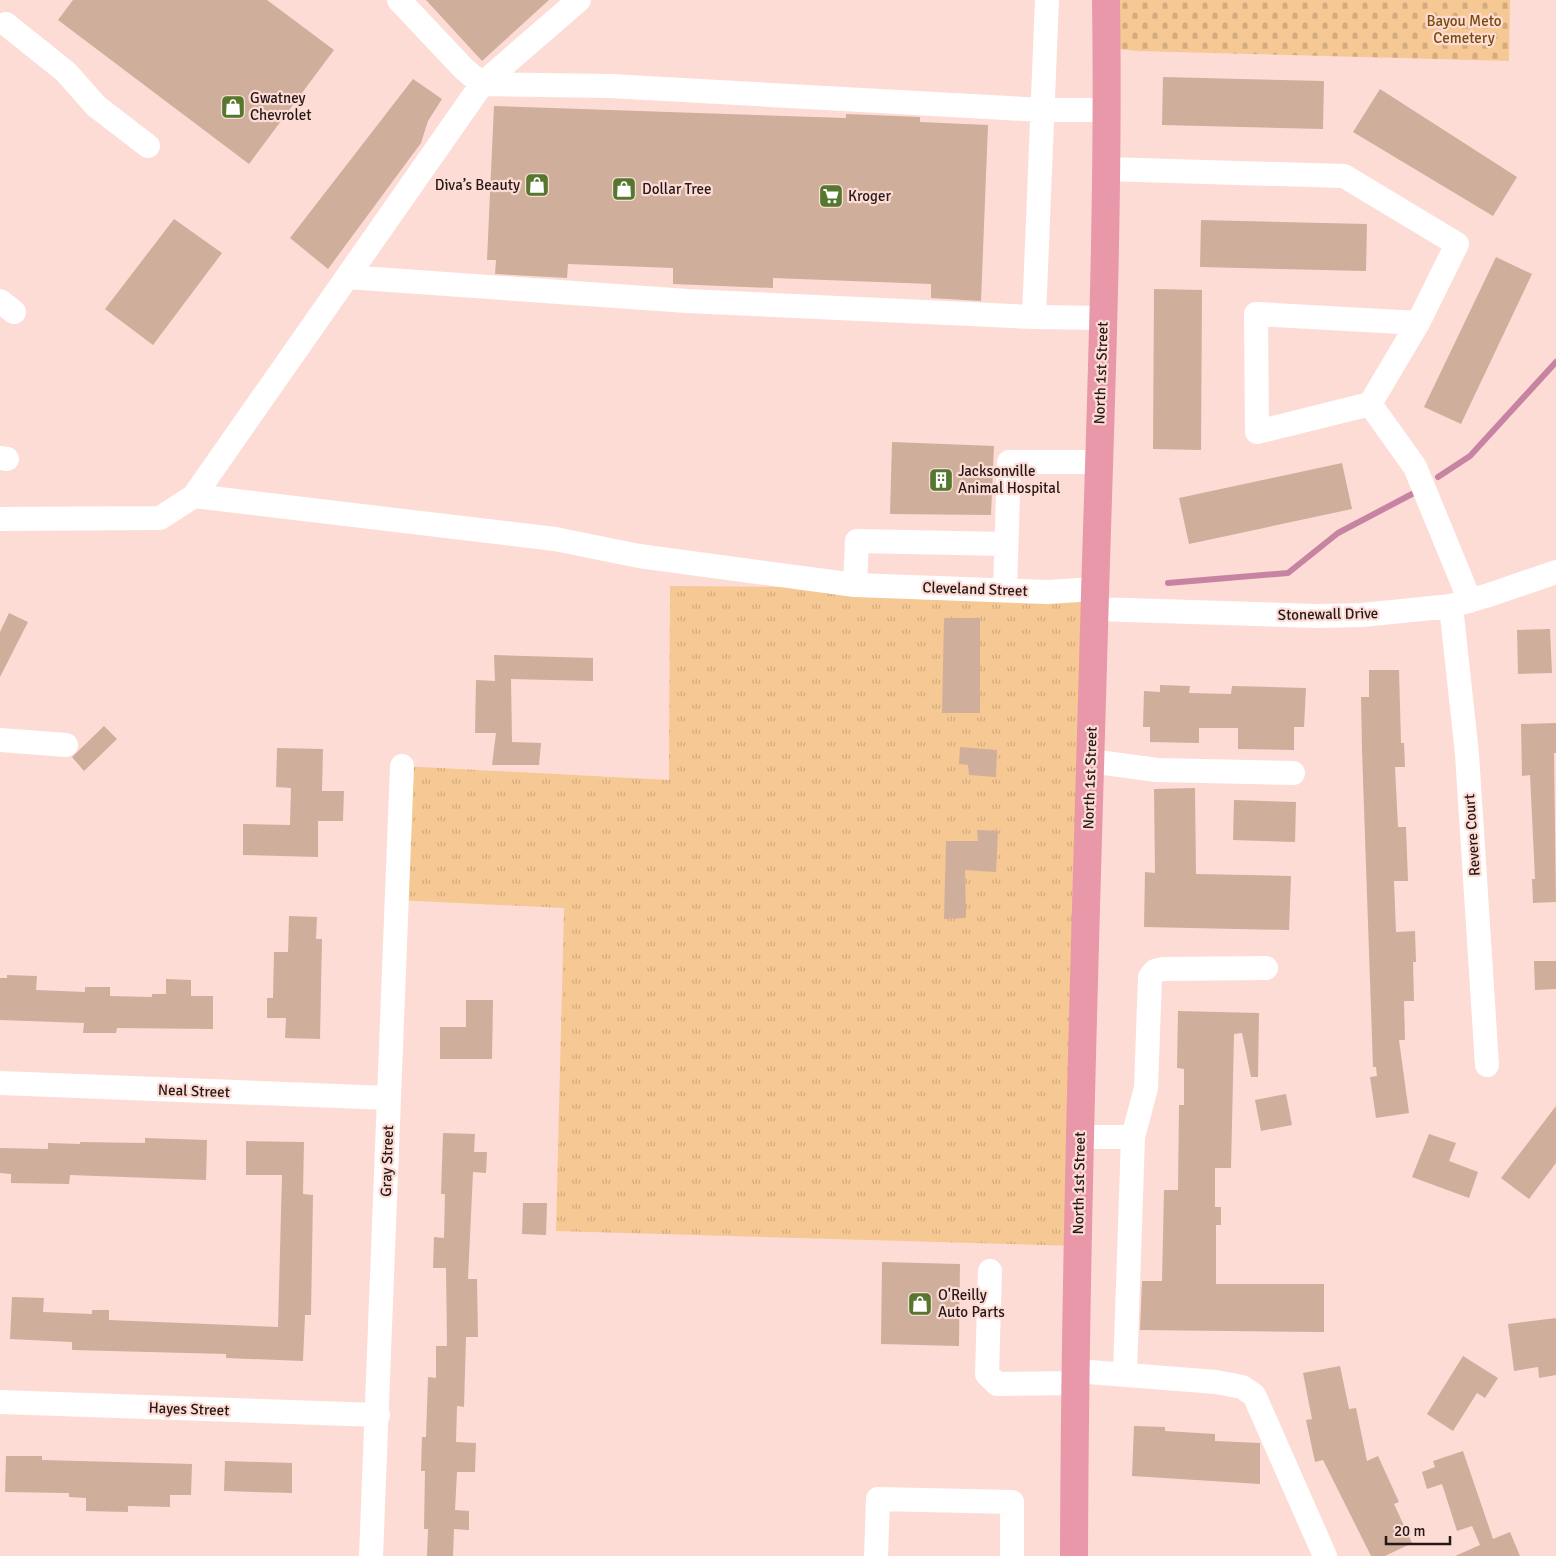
<svg xmlns="http://www.w3.org/2000/svg" width="1556" height="1556" font-family="Signika,sans-serif">
<defs>
<pattern id="grass-tufts" width="24" height="20" patternUnits="userSpaceOnUse" patternTransform="scale(1.25)"><rect width="24" height="20" fill="#f6c893"/><path d="M3 7l-1-3M5 7V3M7 7l1-3M15 17l-1-3M17 17v-4M19 17l1-3" fill="none" stroke="#d3ab7e"/></pattern>
<pattern id="cemetery-stones" width="16" height="16" patternUnits="userSpaceOnUse" patternTransform="scale(1.25)"><rect width="16" height="16" fill="#f6c893"/><path d="M2 7V4a2 2 0 0 1 4 0v3zM10 15v-3a2 2 0 0 1 4 0v3z" fill="#d3ab7e"/></pattern>
</defs>
<rect width="100%" height="100%" fill="#fddcd6"/>
<path fill="url(#grass-tufts)" d="M 670,586 L 1095,589 L 1078,1246 L 556,1231 L 564,908 L 397,900 L 402,766 L 669,780 Z"/>
<path fill="url(#cemetery-stones)" d="M 1106,0 L 1510,0 L 1509,61 L 1139,51 L 1107,48 Z"/>
<g fill="none" stroke-linecap="round" stroke-linejoin="round">
<path stroke="#c684a2" stroke-width="6" d="M 1438,477 L 1470,456 L 1556,362
M 1168,583 L 1288,573 L 1338,533 L 1412,494"/>
</g>
<path fill="#cfae9b" d="M 73,0 L 267,0 L 334,50 L 249,164 L 58,20 Z
M 426,0 L 549,0 L 482,61 Z
M 1163,77 L 1324,81 L 1323,129 L 1162,125 Z
M 413,79 L 442,99 L 428,121 L 421,143 L 328,269 L 290,238 Z
M 1380,89 L 1517,177 L 1493,216 L 1353,132 Z
M 494,106 L 846,118 L 846,114 L 920,117 L 920,122 L 988,125 L 981,301 L 931,298 L 931,284 L 773,278 L 773,288 L 673,284 L 673,268 L 568,264 L 567,278 L 495,274 L 496,260 L 487,260 Z
M 174,219 L 222,253 L 153,345 L 105,309 Z
M 1201,220 L 1367,224 L 1366,271 L 1200,267 Z
M 1496,257 L 1532,274 L 1461,424 L 1424,407 Z
M 1154,289 L 1202,290 L 1201,450 L 1153,449 Z
M 892,442 L 994,446 L 991,515 L 890,514 Z
M 1342,463 L 1352,509 L 1189,544 L 1179,498 Z
M 9,613 L 28,622 L 0,677 L 0,632 Z
M 944,618 L 980,618 L 980,713 L 942,713 Z
M 1550,629 L 1552,673 L 1518,674 L 1517,630 Z
M 494,655 L 593,658 L 593,681 L 511,679 L 512,742 L 541,743 L 539,765 L 492,765 L 496,733 L 475,733 L 476,680 L 495,681 Z
M 1369,670 L 1399,670 L 1401,743 L 1404,743 L 1405,767 L 1395,767 L 1398,827 L 1406,827 L 1408,881 L 1394,881 L 1396,932 L 1415,931 L 1416,962 L 1413,962 L 1414,1001 L 1404,1001 L 1405,1040 L 1399,1040 L 1409,1113 L 1376,1118 L 1370,1077 L 1377,1076 L 1376,1067 L 1373,1067 L 1362,750 L 1361,697 L 1369,697 Z
M 1160,685 L 1190,686 L 1189,693 L 1231,694 L 1232,686 L 1306,688 L 1304,727 L 1294,727 L 1294,750 L 1238,749 L 1238,728 L 1199,728 L 1199,743 L 1150,742 L 1150,727 L 1143,727 L 1144,691 L 1160,692 Z
M 1556,723 L 1556,753 L 1554,753 L 1556,902 L 1533,903 L 1532,879 L 1535,879 L 1530,775 L 1522,776 L 1521,724 Z
M 104,726 L 117,739 L 84,771 L 72,757 Z
M 960,747 L 997,750 L 996,777 L 969,775 L 968,765 L 959,764 Z
M 277,748 L 323,749 L 322,791 L 344,791 L 343,821 L 318,821 L 318,857 L 243,855 L 243,824 L 290,825 L 291,788 L 276,787 Z
M 1195,788 L 1196,874 L 1291,876 L 1289,930 L 1144,927 L 1145,872 L 1155,873 L 1154,789 Z
M 1234,800 L 1296,802 L 1295,842 L 1233,840 Z
M 977,830 L 998,831 L 996,872 L 965,870 L 966,918 L 944,919 L 946,841 L 978,841 Z
M 289,916 L 317,917 L 316,939 L 322,939 L 320,1039 L 285,1038 L 286,1018 L 267,1018 L 267,998 L 273,998 L 274,952 L 288,952 Z
M 1534,961 L 1556,961 L 1556,989 L 1535,990 Z
M 7,975 L 37,976 L 36,990 L 85,992 L 85,987 L 110,987 L 110,996 L 152,997 L 152,994 L 166,994 L 166,979 L 191,980 L 191,996 L 213,996 L 213,1029 L 117,1028 L 116,1033 L 83,1033 L 84,1023 L 0,1020 L 0,978 L 7,978 Z
M 466,1000 L 493,1000 L 492,1059 L 440,1059 L 440,1027 L 466,1027 Z
M 1178,1011 L 1259,1013 L 1258,1077 L 1251,1077 L 1242,1033 L 1234,1034 L 1231,1168 L 1215,1168 L 1215,1207 L 1221,1207 L 1221,1225 L 1216,1225 L 1216,1284 L 1324,1284 L 1324,1332 L 1140,1330 L 1142,1281 L 1162,1281 L 1164,1190 L 1178,1190 L 1179,1105 L 1184,1105 L 1184,1069 L 1177,1068 Z
M 1286,1094 L 1292,1125 L 1261,1131 L 1255,1100 Z
M 1556,1106 L 1556,1163 L 1529,1199 L 1501,1178 Z
M 443,1133 L 475,1134 L 474,1152 L 487,1152 L 486,1173 L 473,1172 L 468,1279 L 477,1279 L 478,1337 L 466,1337 L 464,1407 L 457,1406 L 456,1442 L 476,1443 L 475,1472 L 457,1472 L 455,1510 L 469,1511 L 469,1530 L 454,1529 L 453,1556 L 427,1556 L 428,1529 L 424,1529 L 425,1471 L 421,1471 L 422,1437 L 426,1437 L 428,1377 L 436,1378 L 436,1346 L 447,1346 L 446,1268 L 433,1268 L 434,1237 L 444,1238 L 445,1194 L 441,1194 Z
M 1429,1134 L 1456,1143 L 1449,1161 L 1478,1172 L 1469,1198 L 1412,1177 Z
M 145,1138 L 207,1140 L 206,1180 L 70,1175 L 69,1184 L 11,1183 L 11,1174 L 0,1173 L 0,1148 L 48,1149 L 48,1143 L 80,1144 L 80,1142 L 145,1143 Z
M 246,1141 L 304,1142 L 303,1194 L 313,1195 L 311,1315 L 305,1315 L 303,1361 L 226,1358 L 226,1354 L 72,1350 L 72,1342 L 10,1339 L 12,1297 L 44,1298 L 43,1312 L 92,1314 L 92,1310 L 109,1310 L 109,1320 L 278,1327 L 282,1175 L 246,1175 Z
M 523,1203 L 547,1203 L 546,1235 L 522,1234 Z
M 882,1262 L 960,1264 L 959,1346 L 881,1344 Z
M 1556,1318 L 1556,1375 L 1539,1378 L 1538,1367 L 1514,1371 L 1508,1324 Z
M 1463,1356 L 1498,1378 L 1485,1398 L 1477,1393 L 1453,1431 L 1427,1414 Z
M 1340,1366 L 1349,1409 L 1356,1408 L 1367,1461 L 1378,1456 L 1399,1502 L 1394,1504 L 1412,1543 L 1385,1556 L 1371,1556 L 1323,1460 L 1315,1462 L 1306,1420 L 1312,1419 L 1303,1373 Z
M 1134,1426 L 1165,1427 L 1165,1431 L 1215,1434 L 1215,1441 L 1260,1443 L 1260,1484 L 1132,1476 Z
M 1463,1451 L 1493,1539 L 1510,1532 L 1520,1556 L 1455,1556 L 1480,1545 L 1472,1526 L 1457,1531 L 1442,1484 L 1427,1489 L 1422,1472 L 1435,1467 L 1433,1461 Z
M 6,1456 L 42,1456 L 42,1460 L 192,1464 L 191,1495 L 170,1495 L 170,1507 L 128,1506 L 128,1512 L 86,1511 L 86,1498 L 69,1497 L 69,1493 L 5,1492 Z
M 225,1461 L 292,1463 L 292,1493 L 224,1491 Z"/>
<g fill="none" stroke-linecap="round" stroke-linejoin="round">
<path stroke="#fff" stroke-width="24" d="M 579,0 L 482,84 L 610,86 L 1043,110 L 1107,110
M 1047,0 L 1034,317 L 1103,318
M 6,24 L 66,72 L 96,106 L 148,146
M 1106,169 L 1344,176 L 1457,244 L 1418,323 L 1256,314 L 1257,432 L 1370,404 L 1415,467 L 1470,601
M 347,277 L 687,301 L 1034,317
M 0,301 L 14,312
M 1370,404 L 1418,323
M 0,458 L 7,459
M 194,496 L 555,539 L 639,556 L 855,585 L 1047,592 L 1095,589
M 0,519 L 160,518 L 194,496 L 482,84 L 464,69 L 399,0
M 855,585 L 857,541 L 1006,544
M 1005,590 L 1009,462 L 1099,462
M 1451,606 L 1467,754 L 1487,1065
M 1095,609 L 1318,616 L 1362,615 L 1451,606 L 1489,595 L 1556,572
M 0,740 L 66,745
M 1090,761 L 1157,770 L 1293,773
M 0,1083 L 389,1098
M 1080,1137 L 1133,1137
M 990,1271 L 987,1374 L 997,1384 L 1075,1383
M 1076,1371 L 1216,1382 L 1242,1387 L 1254,1395 L 1325,1556
M 1125,1373 L 1133,1137 L 1146,1088 L 1150,977 L 1155,971 L 1163,969 L 1266,968
M 0,1402 L 378,1415
M 371,1556 L 402,766
M 876,1556 L 878,1499 L 1012,1502 L 1012,1556"/>
<path stroke="#e898a8" stroke-width="28" d="M 1074,1556 C 1075,1235 1086,915 1095,594 C 1101,396 1109,198 1106,0"/>
</g>
<defs>
<symbol id="shop-square" viewBox="-11 -11 22 22"><rect x="-9" y="-9" width="18" height="18" rx="4" fill="#55772e" stroke="#fddcd6"/><path d="M-5-2.5h2.3a2.7 3.5 0 0 1 5.4 0H5L5.5 6h-11ZM-1.5-2.5h3a1.5 2.3 0 0 0-3 0Z" fill="#fff"/></symbol>
<symbol id="supermarket-square" viewBox="-11 -11 22 22"><rect x="-9" y="-9" width="18" height="18" rx="4" fill="#55772e" stroke="#fddcd6"/><path d="M-6-5.5h2.5l.6 2H6L4.5 2H-2.5L-4.4-4H-6ZM-1.5 3.2a1.3 1.3 0 1 0 .1 0ZM3 3.2a1.3 1.3 0 1 0 .1 0Z" fill="#fff"/></symbol>
<symbol id="building-square" viewBox="-11 -11 22 22"><rect x="-9" y="-9" width="18" height="18" rx="4" fill="#55772e" stroke="#fddcd6"/><path d="M-4-6H4V6H1V3H-1V6H-4ZM-2.5-4.3h1.7v1.8h-1.7ZM.8-4.3h1.7v1.8H.8ZM-2.5-1h1.7V.8h-1.7ZM.8-1h1.7V.8H.8Z" fill="#fff"/></symbol>
</defs>
<g fill-rule="evenodd">
<use href="#shop-square" x="219" y="93" width="28" height="28"/>
<use href="#shop-square" x="523" y="171" width="28" height="28"/>
<use href="#shop-square" x="610" y="175" width="28" height="28"/>
<use href="#supermarket-square" x="817" y="182" width="28" height="28"/>
<use href="#building-square" x="927" y="466" width="28" height="28"/>
<use href="#shop-square" x="906" y="1290" width="28" height="28"/>
</g>
<g text-anchor="middle" dominant-baseline="central" stroke-width="4.5" stroke-linejoin="round" paint-order="stroke">
<g font-size="15" fill="#794d09" stroke="#fddcd6">
<text x="1464" y="21">Bayou Meto<tspan x="1464" dy="17">Cemetery</tspan></text>
</g>
<g font-size="15" fill="#261816" stroke="#fddcd6" text-anchor="start">
<text x="250" y="98">Gwatney<tspan x="250" dy="17">Chevrolet</tspan></text>
<text x="520" y="185" text-anchor="end">Diva’s Beauty</text>
<text x="642" y="189">Dollar Tree</text>
<text x="848" y="196">Kroger</text>
<text x="958" y="471">Jacksonville<tspan x="958" dy="17">Animal Hospital</tspan></text>
<text x="938" y="1295">O'Reilly<tspan x="938" dy="17">Auto Parts</tspan></text>
</g>
<g font-size="15" fill="#261816" stroke="#fddcd6">
<text transform="translate(1101 373) rotate(-88)">North 1st Street</text>
<text transform="translate(975 589) rotate(2)">Cleveland Street</text>
<text transform="translate(1328 614) rotate(-1)">Stonewall Drive</text>
<text transform="translate(1090 778) rotate(-88)">North 1st Street</text>
<text transform="translate(1472 835) rotate(-94)">Revere Court</text>
<text transform="translate(194 1091) rotate(2)">Neal Street</text>
<text transform="translate(387 1161) rotate(-88)">Gray Street</text>
<text transform="translate(1079 1183) rotate(-89)">North 1st Street</text>
<text transform="translate(189 1409) rotate(2)">Hayes Street</text>
</g>
</g>
<path d="M1386 1536v8h64v-8" fill="none" stroke="#261816" stroke-width="2.5"/>
<text x="1394" y="1536" font-size="15" fill="#261816" stroke="#fddcd6" stroke-width="4" paint-order="stroke">20 m</text>
</svg>
